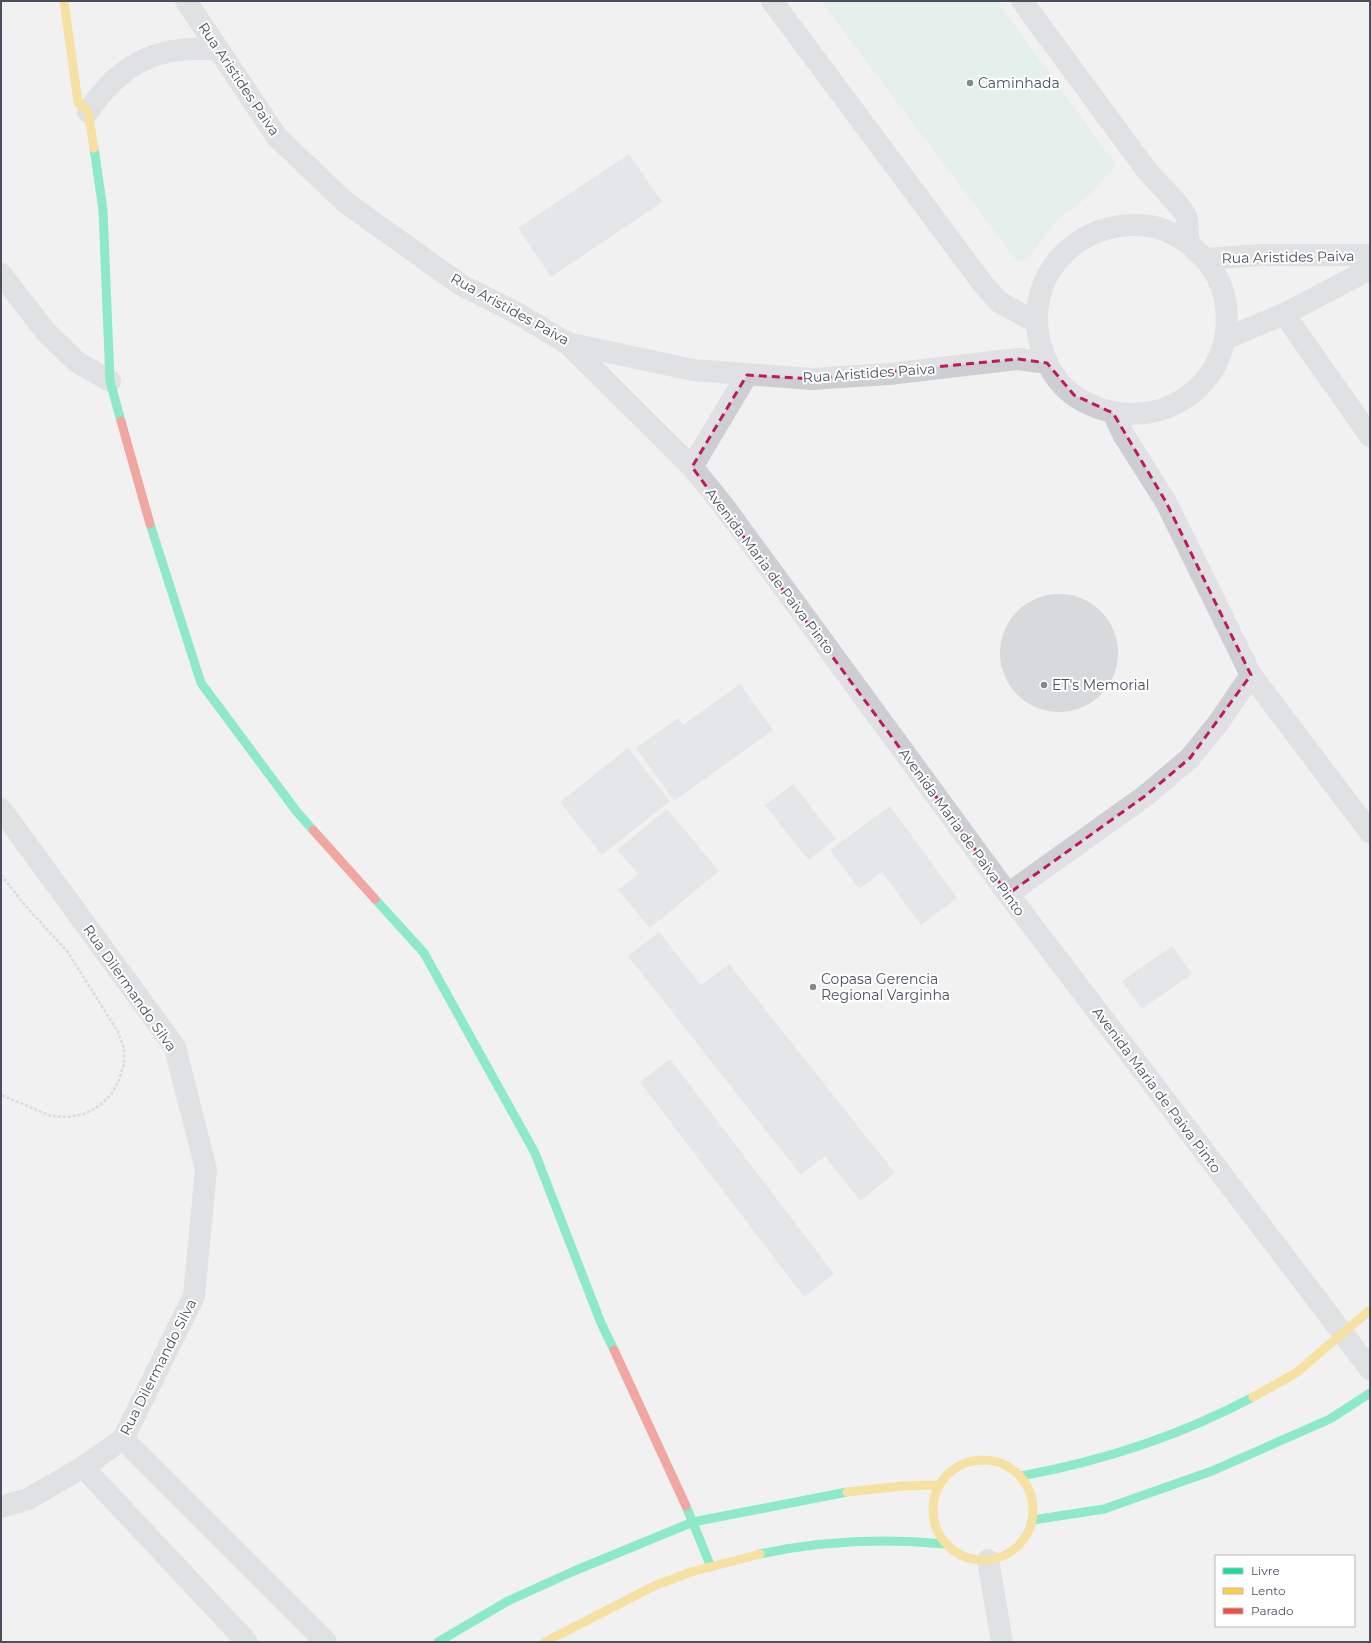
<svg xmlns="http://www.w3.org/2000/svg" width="1371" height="1643" font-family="Montserrat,sans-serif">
<rect width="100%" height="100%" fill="#f1f1f1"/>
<path fill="#d8eee4" d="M 821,1 L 997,1 L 1116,165 L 1090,195 L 1056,221 L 1028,259 L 1017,261 Z"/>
<path fill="#d8d9db" d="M 629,154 L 662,202 L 551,277 L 518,228 Z
M1000 653a59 59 0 1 1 118 0a59 59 0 1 1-118 0Z
M 740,684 L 773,730 L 674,801 L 636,748 L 678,718 L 683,725 Z
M 628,748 L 670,801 L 602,855 L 560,802 Z
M 793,784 L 836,839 L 808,860 L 765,805 Z
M 890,806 L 957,898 L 921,925 L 882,872 L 859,889 L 830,850 Z
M 667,809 L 719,871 L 650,928 L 618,890 L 638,874 L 617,850 Z
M 659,932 L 701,985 L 729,964 L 895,1173 L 860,1201 L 825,1156 L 801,1175 L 628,956 Z
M 1172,946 L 1192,974 L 1142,1009 L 1122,981 Z
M 670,1059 L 834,1274 L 804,1297 L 640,1082 Z"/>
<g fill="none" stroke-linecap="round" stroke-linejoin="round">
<path stroke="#bbc5c3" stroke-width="2.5" stroke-dasharray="3 2" stroke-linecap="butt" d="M 1,875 L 29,910 L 67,951 L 118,1032 L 124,1048 L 124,1064 L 119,1080 L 111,1095 L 99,1106 L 84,1114 L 68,1117 L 51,1116 L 1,1095"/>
<path stroke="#cdced1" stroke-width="22" d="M 186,1 L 277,137 L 345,202 L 461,285 L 515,312 L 567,343 L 693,370 L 812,379 L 889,374 L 1018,359 L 1047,363
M 772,1 L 983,284 L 999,302 L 1036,322
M 1022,1 C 1063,57 1104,113 1145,168 C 1154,180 1181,205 1186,216 C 1189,224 1186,235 1190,243 C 1192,249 1201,254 1205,259 C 1214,270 1222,285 1225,299 C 1241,387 1150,444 1076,397 C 1061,387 1050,371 1044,355 C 1016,283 1075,216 1149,226 C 1164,228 1177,236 1190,244
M 88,112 C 120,63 161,43 219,50
M 1205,259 L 1260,255 L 1370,255
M 1,274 L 46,332 L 77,362 L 110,381
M 1284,314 L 1370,436
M 1225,339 L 1284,314 L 1370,269
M 567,343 L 692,467 L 723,505 L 1008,894 L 1370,1369
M 1113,413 L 1123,434 L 1166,502 L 1251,675 L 1370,832
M 692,467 L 747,375
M 1,809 L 175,1047 L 206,1170 L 194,1296 L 123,1439 L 83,1467 L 28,1499 L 1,1507
M 1008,894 L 1145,796 L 1190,758 L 1219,722 L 1251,675
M 123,1439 L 326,1642
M 83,1467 L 247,1642
M 988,1560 L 1002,1642"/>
<path stroke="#16e098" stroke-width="9" d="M 94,148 L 103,210 L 110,381 L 121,421
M 150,524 L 201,683 L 297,812 L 313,830
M 375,899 L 424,953 L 535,1153 L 601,1323 L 614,1350
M 1021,1476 C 1103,1461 1180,1436 1253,1397
M 686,1506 L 711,1567
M 1033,1520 L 1104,1509 L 1212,1471 L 1330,1419 L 1370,1393
M 760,1554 C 821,1541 883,1538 945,1544
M 438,1642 L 508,1601 L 574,1571 L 693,1522 L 847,1492"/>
<path stroke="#ffcf43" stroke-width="9" d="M 64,1 L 78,102 L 88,112 L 94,148
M 1253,1397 L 1296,1373 L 1370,1310
M933 1510a50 50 0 1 1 100 0a50 50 0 1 1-100 0Z
M 847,1492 L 903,1486 L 939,1485
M 545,1642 L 654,1586 L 691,1572 L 760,1554"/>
<path stroke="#f24e42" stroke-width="9" d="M 121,421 L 150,524
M 313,830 L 375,899
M 614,1350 L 686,1506"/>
</g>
<path d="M0 0H1371V1643H0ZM 1018,359 L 1047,363 L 1074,395 L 1113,413 L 1166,502 L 1251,675 L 1190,758 L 1145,796 L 1008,894 L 692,467 L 747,375 L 812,379 Z" fill="#f1f1f1" fill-opacity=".55" fill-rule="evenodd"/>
<path fill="none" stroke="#c2185b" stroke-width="3" stroke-dasharray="8 5" stroke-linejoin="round" d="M 1018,359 L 1047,363 L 1074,395 L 1113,413 L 1166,502 L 1251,675 L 1190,758 L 1145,796 L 1008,894 L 692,467 L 747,375 L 812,379 Z"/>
<g fill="#848890" stroke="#fff" stroke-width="1.5">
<circle cx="970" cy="83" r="4"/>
<circle cx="1044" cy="685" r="4"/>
<circle cx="813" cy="987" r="4"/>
</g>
<g text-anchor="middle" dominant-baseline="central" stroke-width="4" stroke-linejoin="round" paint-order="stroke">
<g font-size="14" fill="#49505c" stroke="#fff">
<text transform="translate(239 79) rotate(56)">Rua Aristides Paiva</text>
<text transform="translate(1288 257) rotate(-1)">Rua Aristides Paiva</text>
<text transform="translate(510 309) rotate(29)">Rua Aristides Paiva</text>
<text transform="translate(869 373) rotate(-4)">Rua Aristides Paiva</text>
<text transform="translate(770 571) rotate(53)">Avenida Maria de Paiva Pinto</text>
<text transform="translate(962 832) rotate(54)">Avenida Maria de Paiva Pinto</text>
<text transform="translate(130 988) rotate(55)">Rua Dilermando Silva</text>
<text transform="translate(1157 1090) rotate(53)">Avenida Maria de Paiva Pinto</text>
<text transform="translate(158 1367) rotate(-63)">Rua Dilermando Silva</text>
</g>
<g font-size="14" fill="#49505c" stroke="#fff" text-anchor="start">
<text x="978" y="83">Caminhada</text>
<text x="1052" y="685">ET's Memorial</text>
<text x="821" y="979">Copasa Gerencia<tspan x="821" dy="16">Regional Varginha</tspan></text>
</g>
</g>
<rect width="1371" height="1643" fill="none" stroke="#49505c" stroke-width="4"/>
<rect x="1215" y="1555" width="140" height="72" fill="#ffffff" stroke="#b6b9be"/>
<rect x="1223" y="1568" width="20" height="6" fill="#16e098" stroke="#b6b9be"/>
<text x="1251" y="1575" font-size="12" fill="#49505c">Livre</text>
<rect x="1223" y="1588" width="20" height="6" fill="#ffcf43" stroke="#b6b9be"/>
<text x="1251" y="1595" font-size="12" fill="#49505c">Lento</text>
<rect x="1223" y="1608" width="20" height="6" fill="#f24e42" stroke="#b6b9be"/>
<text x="1251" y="1615" font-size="12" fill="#49505c">Parado</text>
</svg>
